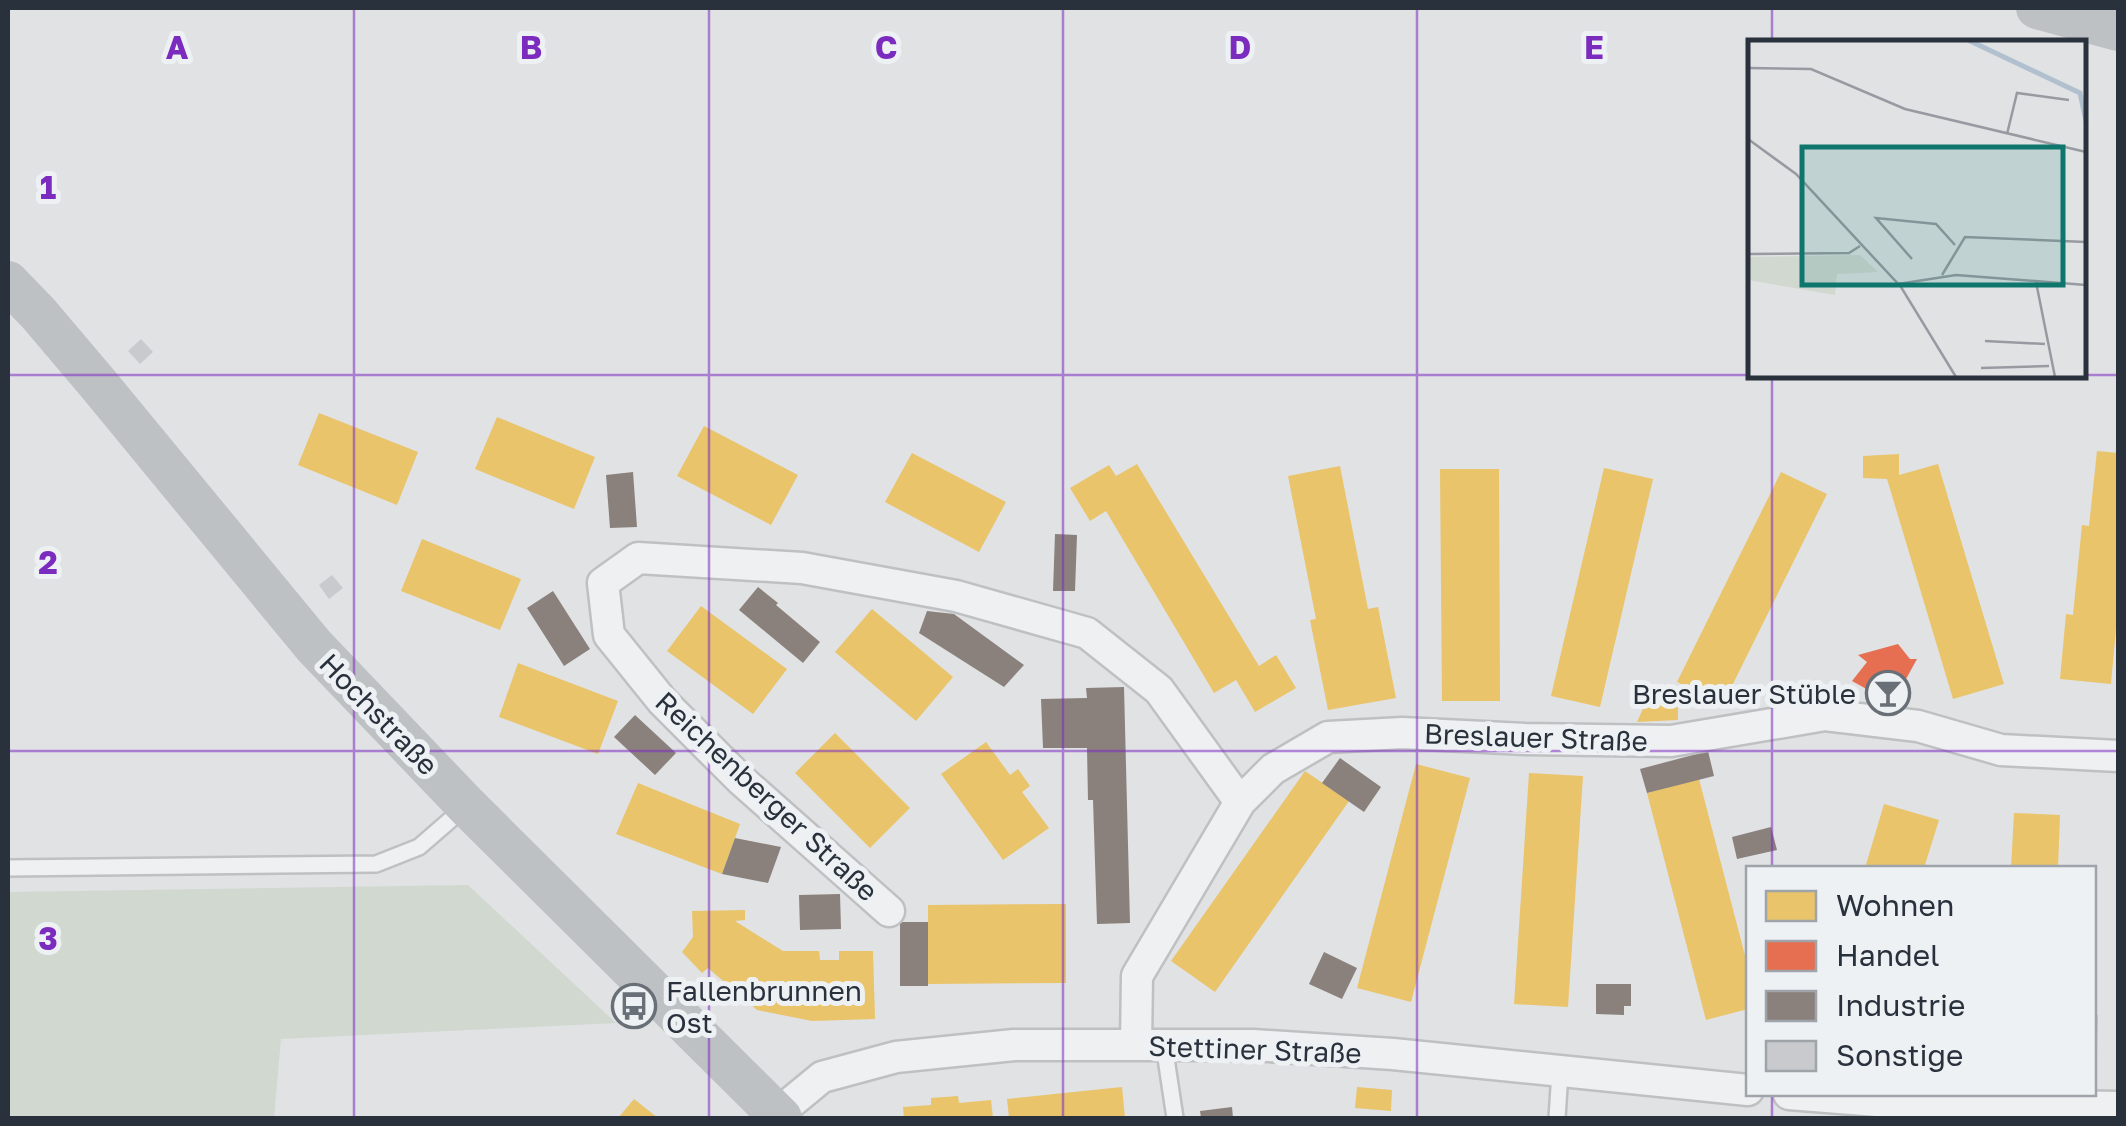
<svg xmlns="http://www.w3.org/2000/svg" width="2126" height="1126" font-family="'Golos Text',sans-serif">
<rect width="100%" height="100%" fill="#e0e2e4"/>
<path fill="#d1d8d0" d="M 468,885 L 616,1023 L 281,1039 L 274,1118 L 8,1118 L 8,892 Z"/>
<path fill="#e9c46a" d="M 319,413 L 418,452 L 397,505 L 298,465 Z
M 497,417 L 595,457 L 574,509 L 475,469 Z
M 704,426 L 798,475 L 771,525 L 677,476 Z
M 2097,451 L 2118,453 L 2118,606 L 2111,684 L 2060,679 L 2066,614 L 2073,615 L 2082,525 L 2089,526 Z
M 912,453 L 1006,502 L 979,552 L 885,502 Z
M 1899,454 L 1899,475 L 1938,464 L 2004,684 L 1953,699 L 1887,479 L 1863,478 L 1863,456 Z
M 1137,464 L 1259,666 L 1276,655 L 1296,688 L 1255,712 L 1236,680 L 1214,693 L 1106,511 L 1090,521 L 1070,488 L 1109,465 L 1116,476 Z
M 1340,466 L 1368,609 L 1378,607 L 1396,698 L 1328,710 L 1310,620 L 1316,619 L 1288,476 Z
M 1604,468 L 1653,479 L 1600,707 L 1551,696 Z
M 1440,469 L 1499,469 L 1500,701 L 1442,701 Z
M 1781,472 L 1827,494 L 1723,704 L 1677,682 Z
M 422,539 L 521,579 L 500,630 L 401,591 Z
M 701,606 L 787,669 L 753,714 L 667,651 Z
M 872,609 L 953,677 L 916,721 L 835,652 Z
M 518,663 L 618,701 L 598,754 L 499,717 Z
M 1678,691 L 1678,720 L 1637,722 L 1650,693 Z
M 835,733 L 910,808 L 870,848 L 795,773 Z
M 986,742 L 1010,775 L 1018,769 L 1030,786 L 1022,792 L 1049,828 L 1003,860 L 941,774 Z
M 1416,764 L 1470,778 L 1411,1002 L 1357,988 Z
M 1305,771 L 1349,801 L 1215,992 L 1171,961 Z
M 1529,773 L 1583,776 L 1568,1007 L 1514,1004 Z
M 1699,779 L 1748,967 L 1748,1009 L 1706,1020 L 1647,793 Z
M 638,783 L 740,824 L 722,874 L 616,834 Z
M 1884,804 L 1939,820 L 1924,868 L 1865,868 Z
M 2014,813 L 2060,815 L 2058,868 L 2011,868 Z
M 1066,904 L 1066,983 L 928,984 L 928,905 Z
M 745,910 L 745,920 L 735,921 L 783,951 L 819,951 L 820,960 L 839,960 L 839,951 L 873,951 L 875,1019 L 812,1021 L 757,1010 L 708,968 L 702,973 L 682,952 L 693,937 L 692,911 Z
M 2094,1015 L 2098,1015 L 2097,1051 L 2094,1051 Z
M 1122,1087 L 1125,1118 L 1009,1118 L 1007,1099 Z
M 1357,1087 L 1392,1090 L 1391,1111 L 1355,1108 Z
M 958,1096 L 959,1103 L 991,1100 L 993,1118 L 904,1118 L 903,1107 L 931,1105 L 931,1098 Z
M 634,1099 L 658,1118 L 618,1118 Z"/>
<path fill="#e76f51" d="M 1898,644 L 1910,659 L 1917,659 L 1900,690 L 1881,697 L 1852,681 L 1867,662 L 1858,655 Z"/>
<path fill="#8a817c" d="M 633,472 L 637,527 L 610,528 L 606,475 Z
M 1055,534 L 1077,535 L 1075,591 L 1053,591 Z
M 758,587 L 778,603 L 776,605 L 820,642 L 803,663 L 739,610 Z
M 553,591 L 590,649 L 564,666 L 527,608 Z
M 927,611 L 954,614 L 1024,665 L 1004,687 L 919,633 Z
M 1124,687 L 1130,923 L 1097,924 L 1093,800 L 1088,800 L 1087,748 L 1043,748 L 1041,699 L 1087,698 L 1086,688 Z
M 635,715 L 676,753 L 655,775 L 614,737 Z
M 1708,751 L 1714,776 L 1647,793 L 1640,769 Z
M 1340,758 L 1381,787 L 1364,812 L 1322,783 Z
M 1771,827 L 1777,850 L 1737,859 L 1732,837 Z
M 735,838 L 781,847 L 768,883 L 722,874 Z
M 840,894 L 841,929 L 800,930 L 799,895 Z
M 900,922 L 928,922 L 928,986 L 900,986 Z
M 1324,952 L 1357,968 L 1342,999 L 1309,984 Z
M 1596,984 L 1631,984 L 1631,1006 L 1624,1006 L 1624,1015 L 1596,1014 Z
M 1232,1107 L 1233,1118 L 1201,1118 L 1200,1111 Z"/>
<path fill="#c8cacd" d="M 141,339 L 153,352 L 140,364 L 128,351 Z
M 332,575 L 343,588 L 329,599 L 319,585 Z"/>
<g fill="none" stroke-linecap="round" stroke-linejoin="round">
<defs>
<path id="lane" d="M 8,868 L 376,864 L 419,847 L 464,808
M 1164,1045 L 1175,1118
M 1557,1118 L 1560,1072"/>
<path id="street" d="M 889,911 L 740,779 L 663,702 L 609,635 L 603,583 L 638,558 L 802,568 L 956,596 L 1087,633 L 1159,690 L 1240,802
M 1136,1045 L 1137,976 L 1240,802 L 1273,769 L 1328,737 L 1402,733 L 1525,739 L 1671,741 L 1825,715 L 1918,726 L 2001,750 L 2118,756
M 1789,1094 L 1903,1103 L 2118,1107
M 777,1114 L 822,1077 L 896,1057 L 1014,1045 L 1253,1045 L 1393,1054 L 1748,1090"/>
</defs>
<use href="#lane" stroke="#bec0c2" stroke-width="20"/>
<use href="#street" stroke="#bec0c2" stroke-width="35"/>
<use href="#lane" stroke="#eff0f2" stroke-width="15"/>
<use href="#street" stroke="#eff0f2" stroke-width="30"/>
<path stroke="#bec1c4" stroke-width="42" d="M 2037,8 L 2118,30
M 8,282 L 38,313 L 99,385 L 314,646 L 467,806 L 781,1118"/>
</g>
<path fill="none" stroke="#7b2cbf" stroke-width="2.5" stroke-opacity="0.55" d="M 354,8 L 354,1118M 709,8 L 709,1118M 1063,8 L 1063,1118M 1417,8 L 1417,1118M 1772,8 L 1772,42M 8,375 L 2118,375M 1772,375 L 1772,868M 8,751 L 2118,751M 1772,1094 L 1772,1118"/>
<defs>
<symbol id="bar-ring" viewBox="-11 -11 22 22"><circle r="9.5" fill="#eef1f4" stroke="#696f77" stroke-width="1.5"/><path d="M-6-5H6L.8 .8V4.5H3.5V6h-7V4.5H-.8V.8Z" fill="#696f77"/></symbol>
<symbol id="bus-ring" viewBox="-11 -11 22 22"><circle r="9.5" fill="#eef1f4" stroke="#696f77" stroke-width="1.5"/><path d="M-5-6H5V4H4V6H2V4H-2V6H-4V4H-5ZM-3.5-4V0h7V-4ZM-3.5 1.2v1.5H-2V1.2ZM2 1.2v1.5H3.5V1.2Z" fill="#696f77"/></symbol>
</defs>
<g fill-rule="evenodd">
<use href="#bar-ring" x="1863" y="668" width="50" height="50"/>
<use href="#bus-ring" x="609" y="981" width="50" height="50"/>
</g>
<g text-anchor="middle" dominant-baseline="central" stroke-width="10" stroke-linejoin="round" paint-order="stroke">
<g font-size="28" fill="#29313c" stroke="#eef1f4" text-anchor="end">
<text x="1856" y="693">Breslauer Stüble</text>
<text x="666" y="990" text-anchor="start">Fallenbrunnen<tspan x="666" dy="32">Ost</tspan></text>
</g>
<g font-size="28" fill="#29313c" stroke="#eef1f4">
<text transform="translate(379 714) rotate(46)">Hochstraße</text>
<text transform="translate(1536 737) rotate(2)">Breslauer Straße</text>
<text transform="translate(767 796) rotate(43)">Reichenberger Straße</text>
<text transform="translate(1255 1049) rotate(2)">Stettiner Straße</text>
</g>
</g>
<g transform="translate(1748 40)">
<rect width="338" height="338" fill="#e0e2e4"/>
<path d="M 112,215 L 130,232 L 89,234 L 87,255 L 0,240 L 0,217 Z" fill="#d1d8d0"/>
<path fill="none" stroke="#b0c0ce" stroke-width="5" d="M 220,0 L 332,53 L 338,81"/>
<path fill="none" stroke="#979ba1" stroke-width="2.5" d="M 0,28 L 63,29 L 157,69 L 338,112M 259,94 L 269,53 L 321,60M 0,99 L 48,134 L 153,247 L 208,337M 0,214 L 101,213 L 112,206M 164,219 L 128,178 L 188,184 L 207,205M 194,235 L 217,197 L 338,202M 288,242 L 307,337M 150,244 L 208,235 L 338,245M 237,301 L 297,304M 233,328 L 301,326"/>
<path fill="#0f766e" fill-opacity="0.15" stroke="#0f766e" stroke-width="5" d="M 54,107 L 315,107 L 315,245 L 54,245 Z"/>
<rect width="338" height="338" fill="none" stroke="#29313c" stroke-width="5"/>
</g>
<g font-size="32" text-anchor="middle" font-weight="bold" fill="#7b2cbf" stroke="#eef1f4" stroke-width="10" stroke-linejoin="round" paint-order="stroke">
<text x="177" y="59">A</text>
<text x="531" y="59">B</text>
<text x="886" y="59">C</text>
<text x="1240" y="59">D</text>
<text x="1594" y="59">E</text>
<text x="48" y="199">1</text>
<text x="48" y="574">2</text>
<text x="48" y="950">3</text>
</g>
<rect width="2126" height="1126" fill="none" stroke="#29313c" stroke-width="20"/>
<rect x="1746" y="866" width="350" height="230" fill="#eef1f4" stroke="#9fa4aa" stroke-width="2.5"/>
<rect x="1766" y="891" width="50" height="30" fill="#e9c46a" stroke="#9fa4aa" stroke-width="2.5"/>
<text x="1836" y="916" font-size="30" fill="#29313c">Wohnen</text>
<rect x="1766" y="941" width="50" height="30" fill="#e76f51" stroke="#9fa4aa" stroke-width="2.5"/>
<text x="1836" y="966" font-size="30" fill="#29313c">Handel</text>
<rect x="1766" y="991" width="50" height="30" fill="#8a817c" stroke="#9fa4aa" stroke-width="2.5"/>
<text x="1836" y="1016" font-size="30" fill="#29313c">Industrie</text>
<rect x="1766" y="1041" width="50" height="30" fill="#c8cacd" stroke="#9fa4aa" stroke-width="2.5"/>
<text x="1836" y="1066" font-size="30" fill="#29313c">Sonstige</text>
</svg>
